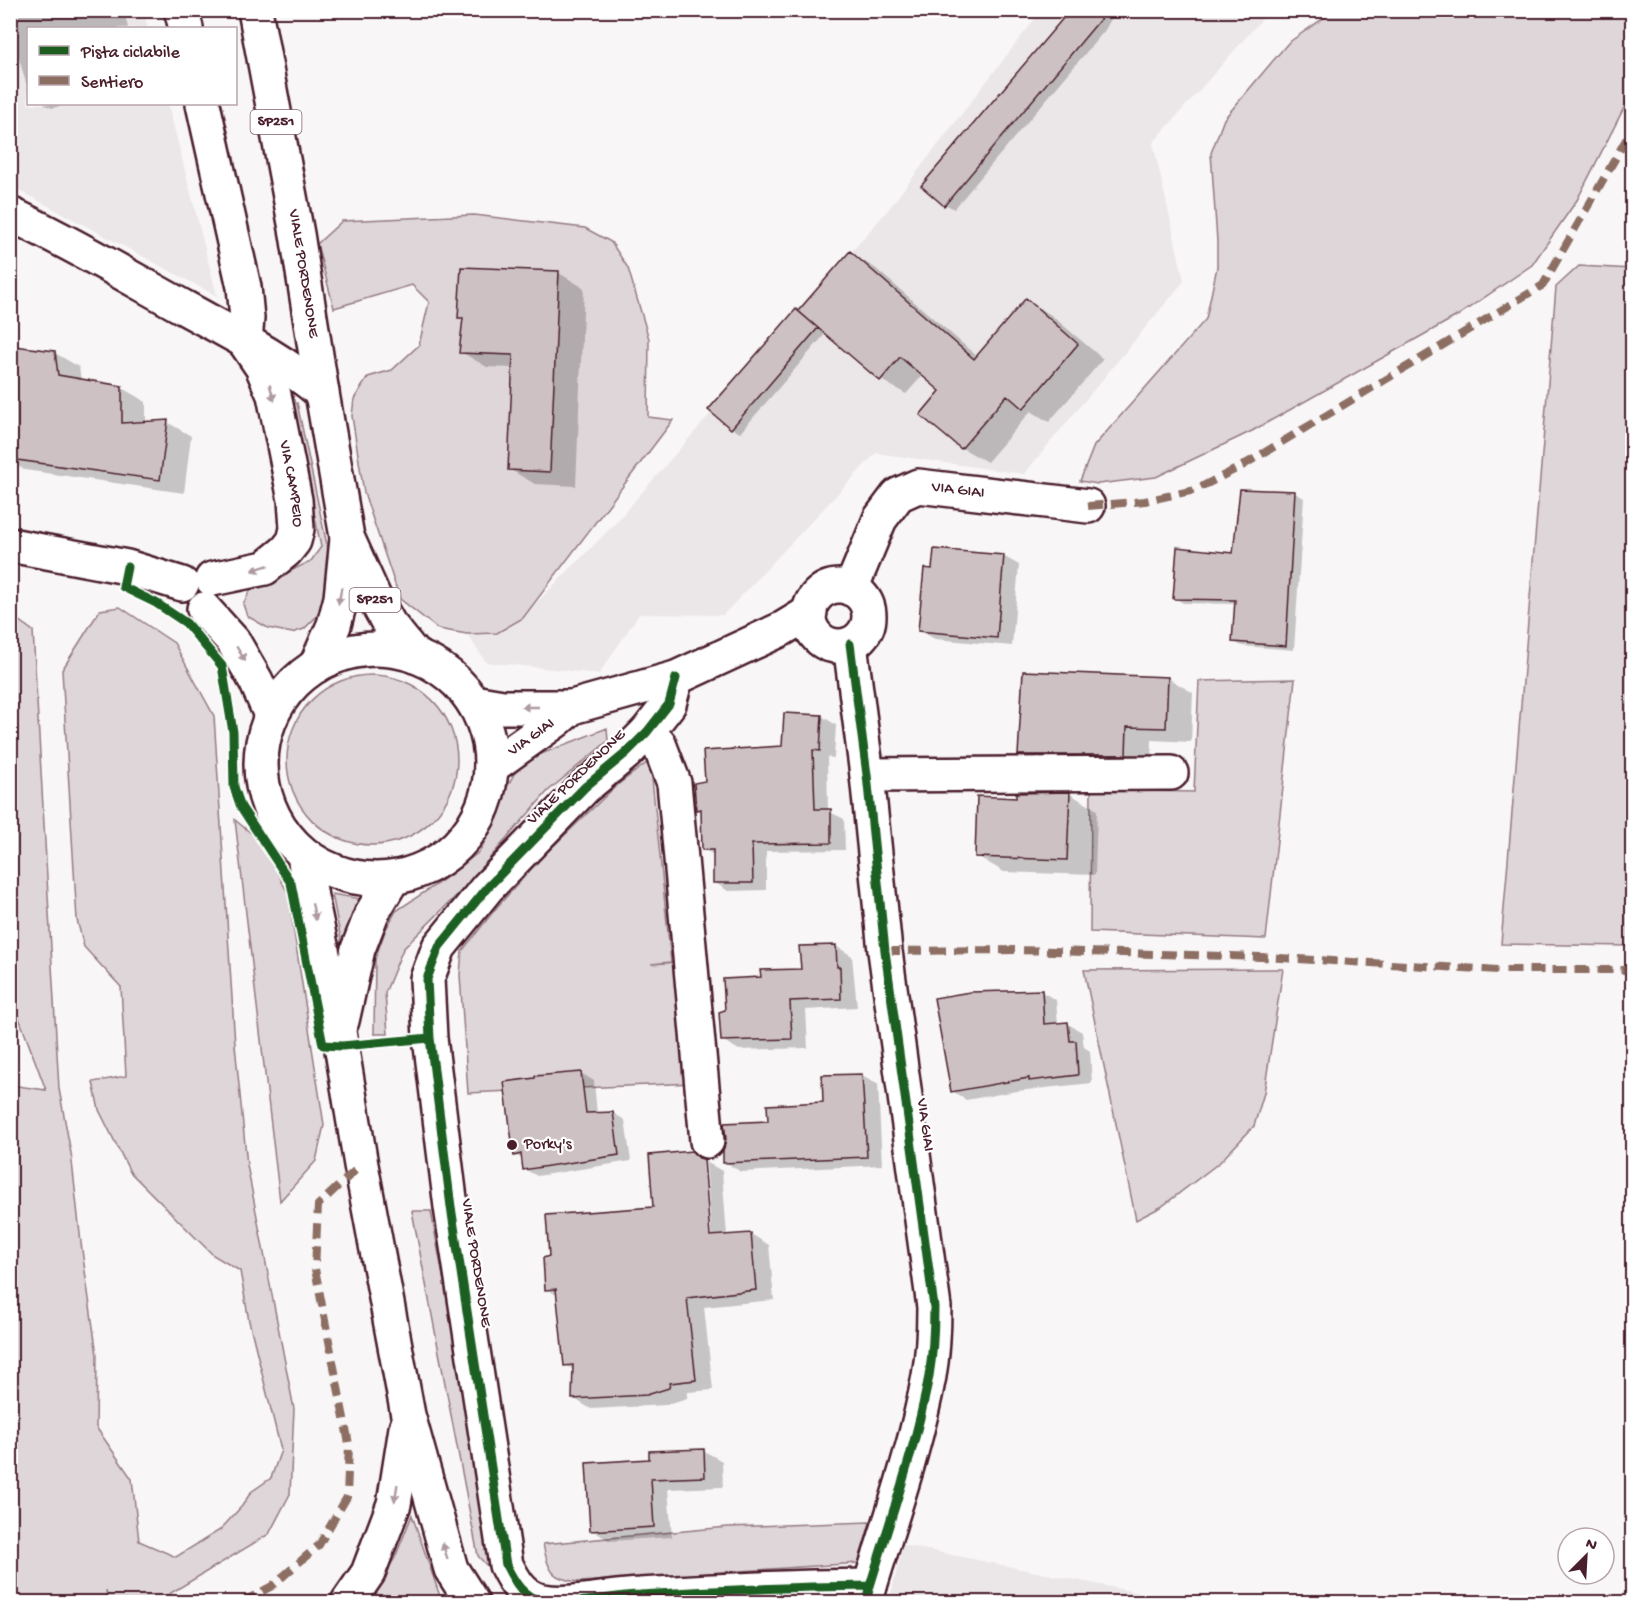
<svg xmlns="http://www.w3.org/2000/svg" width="1643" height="1613" font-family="'Gochi Hand',sans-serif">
<rect width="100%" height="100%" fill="#f8f6f7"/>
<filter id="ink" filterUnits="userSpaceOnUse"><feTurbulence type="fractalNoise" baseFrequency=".0167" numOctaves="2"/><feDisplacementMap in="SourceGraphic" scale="12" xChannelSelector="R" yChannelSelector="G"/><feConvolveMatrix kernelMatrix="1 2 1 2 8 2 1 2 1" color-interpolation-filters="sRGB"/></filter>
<g filter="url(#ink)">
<path fill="#ebe6e8" d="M 10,11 L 143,11 L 148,28 L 28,28 L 28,104 L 168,104 L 217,296 L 11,186 Z
M 1041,11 L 1269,11 L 1153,143 L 1184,281 L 1024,474 L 876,453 L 723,615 L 639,614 L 599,674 L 486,662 L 467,634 L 497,633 L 531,608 L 612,527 L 887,211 Z
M 903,1545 L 1185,1602 L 889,1602 Z"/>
<path fill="#ded6d9" stroke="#947a82" stroke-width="1.5" d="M 1335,10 L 1632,11 L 1632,92 L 1577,200 L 1532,265 L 1457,316 L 1252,431 L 1156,477 L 1098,484 L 1080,481 L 1094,446 L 1206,319 L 1217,267 L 1217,241 L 1211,153 L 1224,119 L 1288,43 Z
M 474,215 L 585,228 L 611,242 L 628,268 L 649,339 L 648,417 L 673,420 L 523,618 L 497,633 L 467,634 L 438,629 L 400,599 L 364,493 L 352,416 L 354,399 L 368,377 L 392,370 L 419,345 L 429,302 L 412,285 L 334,308 L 317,244 L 342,221 Z
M 1579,266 L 1632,269 L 1632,946 L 1501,944 L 1556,287 Z
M 297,403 L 328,550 L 327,586 L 320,613 L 304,629 L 292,633 L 268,628 L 247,616 L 243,604 L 250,591 L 311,561 L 321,547 L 292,404 Z
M 120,607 L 174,643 L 214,716 L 235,1045 L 247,1165 L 294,1409 L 290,1494 L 269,1534 L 156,1602 L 108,1602 L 106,1590 L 107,1602 L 11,1602 L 11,1085 L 46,1090 L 13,1002 L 11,971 L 11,615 L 33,631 L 59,1089 L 71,1153 L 81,1243 L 97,1355 L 96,1427 L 132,1479 L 139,1541 L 176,1557 L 220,1530 L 242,1506 L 251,1492 L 271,1478 L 281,1450 L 249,1321 L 240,1271 L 213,1255 L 130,1172 L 99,1110 L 93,1082 L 126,1076 L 121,987 L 84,947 L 77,920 L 62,670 L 100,610 Z
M287 760a85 85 0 1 1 170 0a85 85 0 1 1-170 0Z
M 1295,679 L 1266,939 L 1090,932 L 1091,790 L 1194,792 L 1199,681 Z
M 607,728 L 608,741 L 548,791 L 463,889 L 403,949 L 385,993 L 388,1034 L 374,1034 L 375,959 L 385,931 L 396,911 L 443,880 L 479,852 L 498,818 L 502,797 L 514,774 L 531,758 Z
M 652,759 L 652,779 L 671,962 L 651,964 L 680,962 L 693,1083 L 468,1093 L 460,975 L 462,951 L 497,907 L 544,855 L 616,786 Z
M 235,820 L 257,838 L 271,859 L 288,894 L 324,1125 L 316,1161 L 280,1201 Z
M 332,894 L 361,899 L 342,945 Z
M 1283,969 L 1264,1093 L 1254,1126 L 1220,1162 L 1161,1207 L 1136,1220 L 1084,970 Z
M 412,1211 L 431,1211 L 498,1578 L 478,1556 Z
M 412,1515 L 442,1602 L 366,1602 L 395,1558 Z
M 870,1522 L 859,1563 L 580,1582 C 550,1579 549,1571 543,1544 L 728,1527 Z"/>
<path fill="#0003" d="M 10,10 L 124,10 L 128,28 L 28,28 L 28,90 L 10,27 Z
M 1072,10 L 1116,10 L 1105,30 L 954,209 L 945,204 Z
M 43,104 L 71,104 L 52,108 Z
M 850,253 L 875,268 L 978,357 L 1026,300 L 1051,315 L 1103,359 L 1049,422 L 1031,411 L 987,462 L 962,448 L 922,415 L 942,391 L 923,375 L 906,394 L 881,380 L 826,333 L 740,433 L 731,428 L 799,312 Z
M 559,273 L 584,288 L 576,486 L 535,484 L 509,469 L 514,368 L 487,367 L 461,352 L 465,320 L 460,317 Z
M 55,353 L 79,367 L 81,380 L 122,388 L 146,402 L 146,423 L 167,422 L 191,436 L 184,493 L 25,470 L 10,462 L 10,383 Z
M 1242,491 L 1295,493 L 1304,498 L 1294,650 L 1242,646 L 1233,641 L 1236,604 L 1183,603 L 1175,598 L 1234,555 Z
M 1003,556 L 1019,565 L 1012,646 L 935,639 L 920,631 L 934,571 Z
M 1024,672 L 1168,678 L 1193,693 L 1191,742 L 1152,740 L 1151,768 L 1045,769 L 1020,754 Z
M 822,716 L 836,725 L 834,758 L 827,757 L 828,811 L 844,819 L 845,850 L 766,851 L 766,890 L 728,891 L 714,882 L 714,855 L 703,849 L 703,812 L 698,809 L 707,782 L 784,747 Z
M 1070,794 L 1097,810 L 1095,875 L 1004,872 L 977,856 L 1017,799 Z
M 836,946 L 852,956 L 857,1007 L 806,1010 L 808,1048 L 739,1050 L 722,1040 L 726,1011 L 763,979 L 802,970 Z
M 1042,992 L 1056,1000 L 1058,1024 L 1068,1024 L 1082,1032 L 1084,1047 L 1090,1051 L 1092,1083 L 1017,1091 L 966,1100 L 952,1091 Z
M 581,1073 L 594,1081 L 597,1114 L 613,1113 L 625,1120 L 631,1161 L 537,1176 L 524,1169 L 523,1159 L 515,1155 Z
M 862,1075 L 878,1084 L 882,1165 L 741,1172 L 725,1162 L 769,1122 L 825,1104 Z
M 691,1153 L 706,1161 L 703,1161 L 709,1244 L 712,1244 L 706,1162 L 722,1171 L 727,1236 L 751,1234 L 769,1245 L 774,1300 L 704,1307 L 713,1390 L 688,1392 L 687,1398 L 666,1405 L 591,1409 L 573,1398 L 574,1370 L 565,1365 L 558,1296 L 547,1289 L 654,1208 Z
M 704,1451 L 722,1461 L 723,1487 L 668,1489 L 672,1537 L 610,1541 L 592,1530 L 650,1460 Z"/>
<path fill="#cdc1c4" stroke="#4a1f2b" stroke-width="1.5" d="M 1070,10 L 1108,10 L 944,206 L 921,186 Z
M 850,251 L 974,359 L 1026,298 L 1078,344 L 1023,409 L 1007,395 L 961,449 L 920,415 L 940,391 L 900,357 L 880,381 L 798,311 Z
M 461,267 L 559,271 L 550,472 L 508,470 L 513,355 L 459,353 L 463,318 L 458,318 Z
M 796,309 L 818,328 L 731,429 L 708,410 Z
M 14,346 L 55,351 L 58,375 L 122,386 L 122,423 L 168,420 L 160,480 L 10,459 L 10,371 Z
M 1240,489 L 1295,491 L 1286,646 L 1232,642 L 1235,600 L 1173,599 L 1177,547 L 1233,553 Z
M 934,549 L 1004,555 L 997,638 L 918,631 L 924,568 L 932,569 Z
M 1023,671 L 1168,677 L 1166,728 L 1127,727 L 1126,755 L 1018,755 Z
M 784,713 L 822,715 L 820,751 L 813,750 L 815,809 L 831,809 L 831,843 L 752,844 L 753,883 L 713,883 L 713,850 L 702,850 L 701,809 L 696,810 L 694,783 L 705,781 L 703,751 L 782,746 Z
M 1070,792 L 1067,860 L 975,857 L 977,796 L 1016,798 L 1016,793 Z
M 836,945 L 837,967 L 840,967 L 841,999 L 790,1001 L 792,1039 L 721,1041 L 719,1012 L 725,1010 L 723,979 L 761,977 L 760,970 L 801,969 L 799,946 Z
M 1042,990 L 1044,1024 L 1068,1022 L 1070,1041 L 1076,1041 L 1078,1075 L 1029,1081 L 1029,1078 L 951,1092 L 934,998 L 970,992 Z
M 581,1072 L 586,1113 L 613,1112 L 619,1155 L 523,1170 L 521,1154 L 514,1156 L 504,1082 L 535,1078 L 535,1076 Z
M 862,1074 L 867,1157 L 723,1163 L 723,1150 L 726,1139 L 724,1123 L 768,1121 L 767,1105 L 823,1102 L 822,1075 Z
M 692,1151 L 699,1158 L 704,1159 L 710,1236 L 751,1233 L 756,1290 L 687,1298 L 696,1380 L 670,1383 L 669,1388 L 647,1395 L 572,1399 L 573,1365 L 564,1366 L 556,1289 L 545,1290 L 543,1258 L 549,1256 L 546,1215 L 653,1207 L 649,1155 Z
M 704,1449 L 705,1477 L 651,1479 L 654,1527 L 590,1531 L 586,1463 L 649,1459 L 649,1451 Z"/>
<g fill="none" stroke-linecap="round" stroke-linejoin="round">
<defs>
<g id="minor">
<path d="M 181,10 L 186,28"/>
<path id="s1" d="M 203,104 L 244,287 L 247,318 L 245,342 L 262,367 L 274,395 L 295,500 L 297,529 L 294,541 L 286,551 L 265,568 L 212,579"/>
<path d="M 10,214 C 70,242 127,276 185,308 C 232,334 281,358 322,393"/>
<path d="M 10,545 L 127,567 L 182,584"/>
<circle cx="839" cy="616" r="30"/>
<path id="s2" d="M 851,589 L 880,519 L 898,495 L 918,486 L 1088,506"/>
<path d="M 204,609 L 233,641 L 256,681 L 271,715"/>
<path d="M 850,644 L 867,775 L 885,951 L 934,1307 C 934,1330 933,1353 929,1376 C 916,1447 891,1517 870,1586 L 866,1602"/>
<path d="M 676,678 L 669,704 L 647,732 L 626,753 L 585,787 L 487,888 L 439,947 L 427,979 L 430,1038 L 451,1207 L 506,1565 C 514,1581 523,1598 543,1601 C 575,1606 608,1596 640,1595 C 716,1590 793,1587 870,1586"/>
<path d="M 473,702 L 503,707 L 572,707 L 557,720 L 491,767"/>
<path d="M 572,707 L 676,678 L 782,629 L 810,612"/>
<path d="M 647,732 L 659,744 L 674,783 L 707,1141"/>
<path d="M 867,775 L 1171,773"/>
</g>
<g id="major">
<path id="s3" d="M 255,10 L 297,234 L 322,393 L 347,537 L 374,597 L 389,624 L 415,656"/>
<circle cx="376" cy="764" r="115"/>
<path d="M 316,666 L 334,625 L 341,598 L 347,539"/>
<path d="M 304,855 L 311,897 L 339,1032 L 361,1165 L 408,1415 L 451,1569 L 472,1602"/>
<path d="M 342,1021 L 358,949 L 372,913 L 393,878"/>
<path d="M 348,1602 L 368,1573 L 394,1504 L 406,1428"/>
</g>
</defs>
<use href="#minor" stroke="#4a1f2b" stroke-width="38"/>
<use href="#major" stroke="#4a1f2b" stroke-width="38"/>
<use href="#minor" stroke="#fff" stroke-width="33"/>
<use href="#major" stroke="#fff" stroke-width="33"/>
<path stroke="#8d6e63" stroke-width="8" stroke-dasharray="15 8" stroke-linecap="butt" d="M 1088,506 L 1145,501 L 1195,490 L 1242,466 L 1543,285 L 1632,129
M 885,951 L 1018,950 L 1261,957 L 1499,970 L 1632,970
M 242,1602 L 272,1586 L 319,1545 L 347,1497 L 349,1444 L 315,1269 L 318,1205 L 361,1165"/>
<defs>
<path id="cycleway" d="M 127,567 L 123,587 L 156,603 L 186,623 L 222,666 L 233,732 L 234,787 L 241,807 L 291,883 L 323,1045 L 342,1046 L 430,1038
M 850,644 L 867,775 L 885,951 L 934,1307 C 934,1330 933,1353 929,1376 C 916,1447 891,1517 870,1586 L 866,1602
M 676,678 L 669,704 L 647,732 L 626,753 L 585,787 L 487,888 L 439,947 L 427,979 L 430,1038 L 451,1207 L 506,1565 C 514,1581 523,1598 543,1601 C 575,1606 608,1596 640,1595 C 716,1590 793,1587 870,1586"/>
</defs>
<use href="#cycleway" stroke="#fff" stroke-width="13"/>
<use href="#cycleway" stroke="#1b5e20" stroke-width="9"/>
</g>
<defs><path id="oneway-solid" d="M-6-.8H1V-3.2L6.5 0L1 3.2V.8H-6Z" transform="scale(1.5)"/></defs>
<g fill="#ae9aa0">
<use href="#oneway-solid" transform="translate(272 393) rotate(74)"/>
<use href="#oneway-solid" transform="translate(260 568) rotate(161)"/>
<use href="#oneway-solid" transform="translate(340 596) rotate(99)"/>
<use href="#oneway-solid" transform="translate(241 654) rotate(59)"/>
<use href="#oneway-solid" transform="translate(530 707) rotate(180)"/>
<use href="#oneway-solid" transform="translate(314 912) rotate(77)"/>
<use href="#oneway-solid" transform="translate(396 1493) rotate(99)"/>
<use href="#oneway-solid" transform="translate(445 1551) rotate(-107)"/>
</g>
</g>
<circle fill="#4a1f2b" stroke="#fff" stroke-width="2" cx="512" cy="1145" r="6"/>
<g text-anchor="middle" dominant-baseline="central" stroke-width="4.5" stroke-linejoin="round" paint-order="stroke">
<g fill="#fff" stroke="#80626b" stroke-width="1.5">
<rect x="250.5" y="110" width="51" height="24" rx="4.5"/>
<rect x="349.5" y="588" width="51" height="24" rx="4.5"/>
</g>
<g font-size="15" font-weight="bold" fill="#4a1f2b">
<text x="276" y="122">SP251</text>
<text x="375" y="600">SP251</text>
</g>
<g font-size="16" fill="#4a1f2b" stroke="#fff">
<text stroke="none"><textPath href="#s3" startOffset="268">VIALE PORDENONE</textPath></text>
<text stroke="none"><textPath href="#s1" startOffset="394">VIA CAMPEIO</textPath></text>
<text stroke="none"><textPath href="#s2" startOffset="168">VIA GIAI</textPath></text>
<text transform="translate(532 738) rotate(-36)">VIA GIAI</text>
<text transform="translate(577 778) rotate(-44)">VIALE PORDENONE</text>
<text transform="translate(924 1125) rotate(82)">VIA GIAI</text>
<text transform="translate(475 1263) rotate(81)">VIALE PORDENONE</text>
</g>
<g font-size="16" fill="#4a1f2b" stroke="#fff" text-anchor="start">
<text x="524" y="1145">Porky's</text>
</g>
</g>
<rect width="1643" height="1613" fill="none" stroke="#fff" stroke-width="36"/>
<rect x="18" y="18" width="1607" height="1577" fill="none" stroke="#4a1f2b" stroke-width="2" filter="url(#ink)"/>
<rect x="27" y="27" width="210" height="78" fill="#ffffff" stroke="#b7a5aa" stroke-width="1.5"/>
<rect x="39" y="46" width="30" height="9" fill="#1b5e20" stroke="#b7a5aa" stroke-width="1.5"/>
<text x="81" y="57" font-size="18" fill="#4a1f2b">Pista ciclabile</text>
<rect x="39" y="76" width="30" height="9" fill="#8d6e63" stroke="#b7a5aa" stroke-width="1.5"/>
<text x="81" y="87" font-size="18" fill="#4a1f2b">Sentiero</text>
<g transform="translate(1586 1556) rotate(24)"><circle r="28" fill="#ffffff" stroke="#b7a5aa" stroke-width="1.5"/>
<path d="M0-4.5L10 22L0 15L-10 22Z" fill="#4a1f2b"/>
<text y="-9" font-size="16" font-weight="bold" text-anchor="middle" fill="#4a1f2b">N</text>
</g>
</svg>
